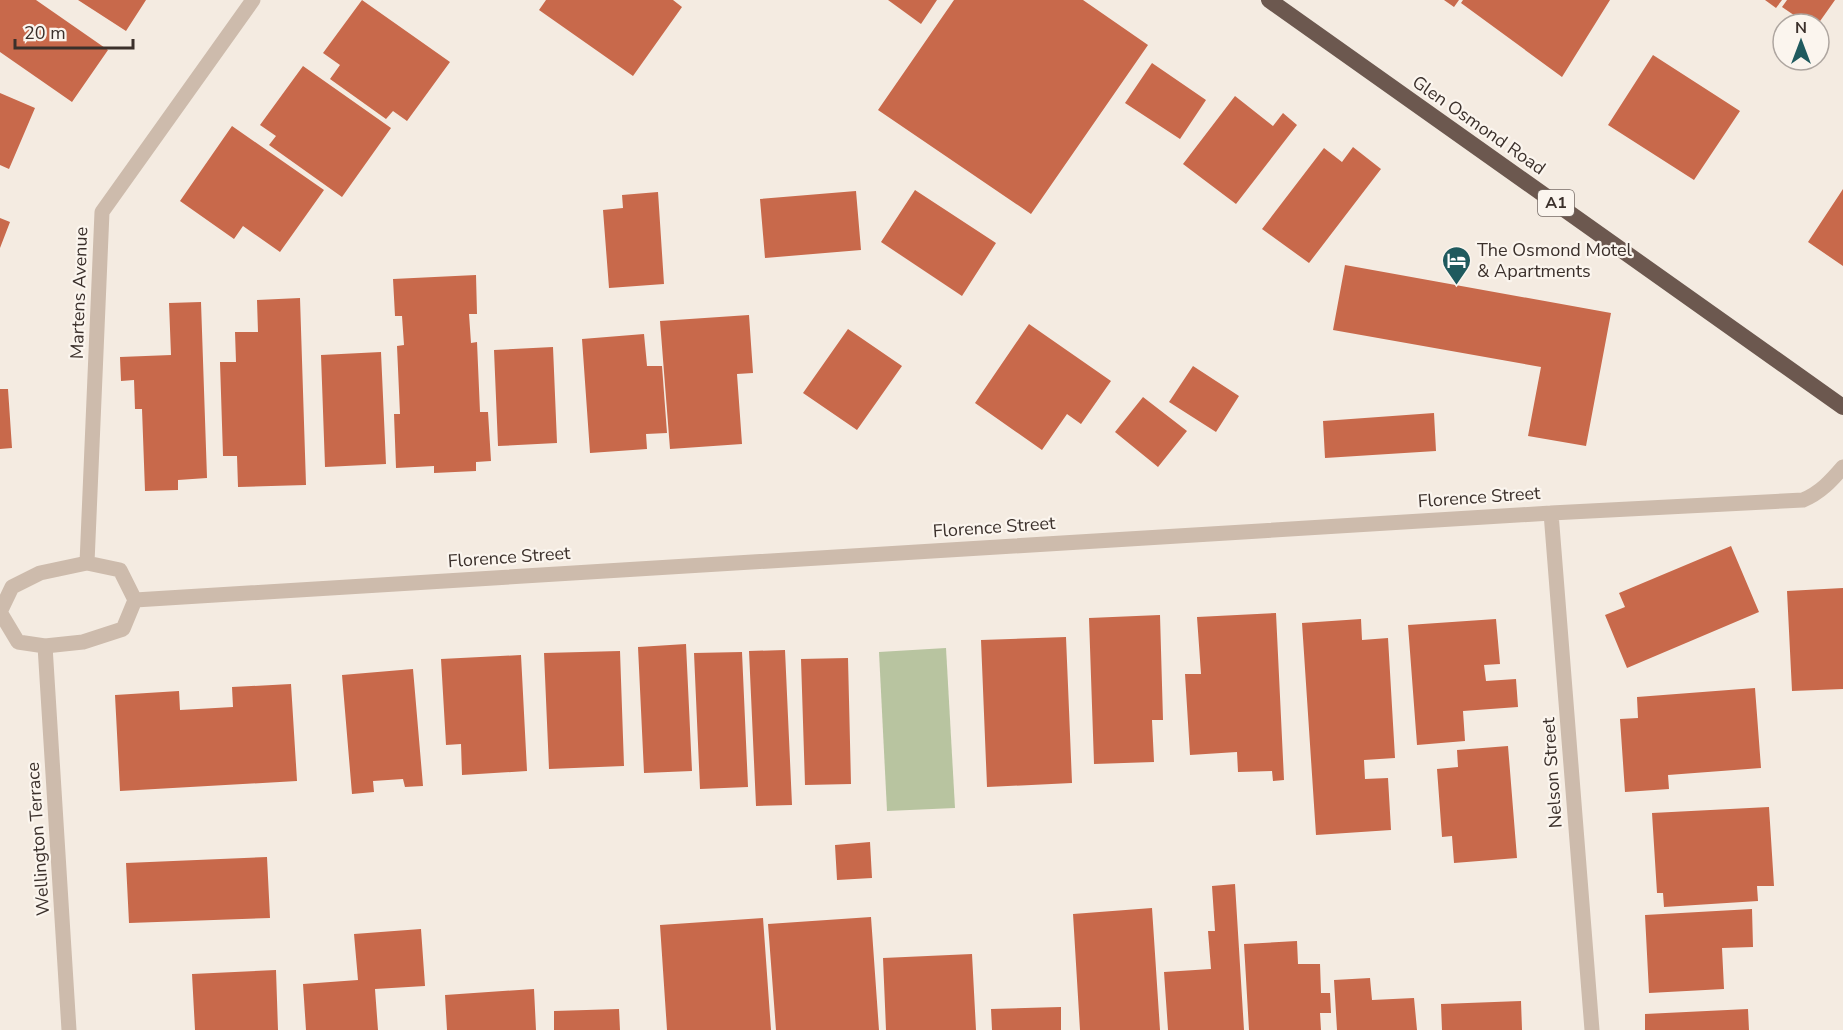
<svg xmlns="http://www.w3.org/2000/svg" width="1843" height="1030" font-family="'Nunito Sans',sans-serif">
<rect width="100%" height="100%" fill="#f4ebe1"/>
<path fill="#b8c4a0" d="M 946,648 L 955,808 L 887,811 L 879,652 Z"/>
<path fill="#c8694b" d="M 0,0 L 36,0 L 108,50 L 72,102 L 0,52 Z
M 78,0 L 146,0 L 126,31 Z
M 362,0 L 450,62 L 407,121 L 393,111 L 386,119 L 330,79 L 340,65 L 323,53 Z
M 546,0 L 673,0 L 682,7 L 633,76 L 539,10 Z
M 888,0 L 937,0 L 921,24 Z
M 954,0 L 1083,0 L 1148,45 L 1031,214 L 878,110 Z
M 1444,0 L 1459,0 L 1454,7 Z
M 1463,0 L 1610,0 L 1562,77 L 1461,3 Z
M 1765,0 L 1782,0 L 1776,8 Z
M 1787,0 L 1835,0 L 1818,24 L 1807,24 L 1782,7 Z
M 1653,55 L 1740,111 L 1694,180 L 1608,125 Z
M 1152,63 L 1206,100 L 1180,139 L 1125,103 Z
M 303,66 L 391,128 L 342,197 L 269,145 L 276,136 L 260,125 Z
M 0,93 L 35,108 L 9,169 L 0,165 Z
M 1235,96 L 1273,126 L 1283,113 L 1297,125 L 1236,204 L 1183,164 Z
M 232,126 L 324,190 L 280,252 L 243,226 L 234,239 L 180,201 Z
M 1353,147 L 1381,169 L 1309,263 L 1262,229 L 1324,148 L 1342,162 Z
M 1843,189 L 1843,266 L 1808,242 Z
M 915,190 L 996,243 L 962,296 L 881,242 Z
M 856,191 L 861,250 L 765,258 L 760,199 Z
M 658,192 L 664,284 L 609,288 L 603,210 L 623,208 L 622,195 Z
M 0,218 L 10,222 L 0,248 Z
M 1345,265 L 1611,313 L 1586,446 L 1528,436 L 1541,367 L 1333,330 Z
M 476,275 L 477,314 L 469,314 L 471,343 L 477,342 L 480,412 L 488,412 L 491,461 L 476,462 L 476,471 L 434,473 L 434,466 L 396,468 L 394,414 L 400,414 L 397,346 L 404,345 L 402,316 L 395,316 L 393,279 Z
M 300,298 L 306,485 L 238,487 L 237,456 L 223,456 L 220,362 L 236,362 L 235,332 L 258,332 L 257,300 Z
M 201,302 L 207,478 L 178,480 L 178,490 L 145,491 L 142,409 L 135,409 L 134,380 L 121,381 L 120,357 L 171,355 L 169,303 Z
M 749,315 L 753,373 L 737,374 L 742,444 L 670,449 L 660,321 Z
M 1029,324 L 1111,381 L 1081,424 L 1067,414 L 1042,450 L 975,403 Z
M 848,329 L 902,366 L 857,430 L 803,393 Z
M 644,334 L 647,366 L 662,366 L 667,433 L 646,434 L 647,449 L 590,453 L 582,339 Z
M 553,347 L 557,443 L 498,446 L 494,350 Z
M 381,352 L 386,464 L 325,467 L 321,355 Z
M 1193,366 L 1239,396 L 1216,432 L 1169,402 Z
M 0,389 L 8,389 L 12,448 L 0,449 Z
M 1143,397 L 1187,431 L 1158,467 L 1115,432 Z
M 1434,413 L 1436,451 L 1325,458 L 1323,421 Z
M 1731,546 L 1759,612 L 1627,668 L 1605,615 L 1625,607 L 1619,593 Z
M 1843,588 L 1843,689 L 1792,691 L 1787,591 Z
M 1276,613 L 1284,780 L 1273,781 L 1272,771 L 1238,772 L 1237,752 L 1190,755 L 1185,674 L 1201,674 L 1197,617 Z
M 1160,615 L 1163,720 L 1152,720 L 1154,762 L 1094,764 L 1089,618 Z
M 1361,619 L 1362,640 L 1388,638 L 1395,758 L 1364,760 L 1365,779 L 1388,778 L 1391,830 L 1316,835 L 1302,623 Z
M 1496,619 L 1500,664 L 1484,665 L 1486,681 L 1516,679 L 1518,707 L 1463,711 L 1465,741 L 1417,745 L 1408,625 Z
M 1066,637 L 1072,783 L 987,787 L 981,640 Z
M 686,644 L 692,771 L 644,773 L 638,647 Z
M 785,650 L 792,805 L 756,806 L 749,651 Z
M 620,651 L 624,766 L 549,769 L 544,653 Z
M 742,652 L 748,787 L 700,789 L 694,653 Z
M 521,655 L 527,771 L 462,775 L 461,744 L 446,745 L 441,659 Z
M 848,658 L 851,784 L 805,785 L 801,659 Z
M 413,669 L 423,786 L 405,787 L 403,779 L 373,781 L 374,792 L 352,794 L 342,675 Z
M 291,684 L 297,781 L 120,791 L 115,695 L 179,691 L 180,710 L 233,707 L 232,687 Z
M 1755,688 L 1761,768 L 1668,775 L 1669,789 L 1625,792 L 1620,719 L 1638,718 L 1637,697 Z
M 1508,746 L 1517,858 L 1454,863 L 1452,836 L 1442,837 L 1437,769 L 1458,767 L 1457,750 Z
M 1769,807 L 1774,886 L 1757,886 L 1758,901 L 1664,907 L 1663,893 L 1657,893 L 1652,813 Z
M 870,842 L 872,878 L 837,880 L 835,845 Z
M 267,857 L 270,918 L 129,923 L 126,863 Z
M 1235,884 L 1244,1030 L 1168,1030 L 1164,972 L 1211,969 L 1208,931 L 1215,931 L 1212,886 Z
M 1152,908 L 1160,1030 L 1080,1030 L 1073,914 Z
M 1752,909 L 1753,947 L 1722,948 L 1724,989 L 1649,993 L 1645,915 Z
M 871,917 L 879,1030 L 776,1030 L 768,924 Z
M 763,918 L 771,1030 L 667,1030 L 660,925 Z
M 421,929 L 425,986 L 375,989 L 378,1030 L 306,1030 L 303,984 L 358,980 L 354,934 Z
M 1297,941 L 1298,964 L 1320,964 L 1321,993 L 1330,993 L 1331,1013 L 1320,1013 L 1321,1030 L 1249,1030 L 1244,944 Z
M 972,954 L 976,1030 L 886,1030 L 883,958 Z
M 276,970 L 278,1030 L 195,1030 L 192,974 Z
M 1370,978 L 1372,1000 L 1414,998 L 1417,1030 L 1337,1030 L 1334,980 Z
M 534,989 L 536,1030 L 447,1030 L 445,995 Z
M 1521,1001 L 1522,1030 L 1442,1030 L 1441,1004 Z
M 1061,1007 L 1061,1030 L 992,1030 L 991,1009 Z
M 619,1009 L 620,1030 L 554,1030 L 554,1011 Z
M 1748,1009 L 1749,1030 L 1645,1030 L 1645,1014 Z"/>
<g fill="none" stroke-linecap="round" stroke-linejoin="round">
<path stroke="#cdbbac" stroke-width="15" d="M 1551,513 L 1592,1030
M 87,563 L 102,212 L 253,0
M 87,563 L 120,570 L 135,600 L 123,629 L 83,642 L 45,646 L 18,642 L 0,612 L 12,587 L 40,573 Z
M 135,600 L 1551,513 L 1803,500 C 1820,493 1831,481 1843,467
M 45,646 L 69,1030"/>
<path stroke="#6c584f" stroke-width="16" d="M 1269,0 L 1843,407"/>
</g>
<defs>
<symbol id="hotel-pin" viewBox="-11 -11 22 30"><path d="M0 17L-7.5 6A9.5 9.5 0 1 1 7.5 6Z" fill="#1f5a5e" stroke="#fbf5ee"/><path d="M-6-4.5h1.5V1H6V5H4.5V3h-9V5H-6ZM-4 0a1.8 1.8 0 1 1 3.6 0ZM.5 0V-2.5h3Q6-2.5 6 0Z" fill="#fff"/></symbol>
</defs>
<g fill-rule="evenodd">
<use href="#hotel-pin" x="1440" y="244" width="33" height="45"/>
</g>
<g text-anchor="middle" dominant-baseline="central" stroke-width="4.5" stroke-linejoin="round" paint-order="stroke">
<rect fill="#fbf5ee" stroke="#756b66" stroke-width="1.5" x="1538" y="190" width="36" height="26" rx="4.5"/>
<g font-size="16" font-weight="bold" fill="#3b302b">
<text x="1556" y="203">A1</text>
</g>
<g font-size="18" fill="#3b302b" stroke="#fbf5ee">
<text transform="translate(1479 125) rotate(35)">Glen Osmond Road</text>
<text transform="translate(79 293) rotate(-88)">Martens Avenue</text>
<text transform="translate(1479 497) rotate(-4)">Florence Street</text>
<text transform="translate(994 527) rotate(-4)">Florence Street</text>
<text transform="translate(509 557) rotate(-4)">Florence Street</text>
<text transform="translate(1552 773) rotate(-94)">Nelson Street</text>
<text transform="translate(38 839) rotate(-94)">Wellington Terrace</text>
</g>
<g font-size="18" fill="#3b302b" stroke="#fbf5ee" text-anchor="start">
<text x="1477" y="250">The Osmond Motel<tspan x="1477" dy="21">&amp; Apartments</tspan></text>
</g>
</g>
<g transform="translate(1801 42)"><circle r="28" fill="#fbf5ee" stroke="#aea6a0" stroke-width="1.5"/>
<path d="M0-4.5L10 22L0 15L-10 22Z" fill="#1f5a5e"/>
<text y="-9" font-size="16" font-weight="bold" text-anchor="middle" fill="#3b302b">N</text>
</g>
<path d="M15 39v9h118v-9" fill="none" stroke="#3b302b" stroke-width="3"/>
<text x="24" y="39" font-size="18" fill="#3b302b" stroke="#fbf5ee" stroke-width="4.5" paint-order="stroke">20 m</text>
</svg>
